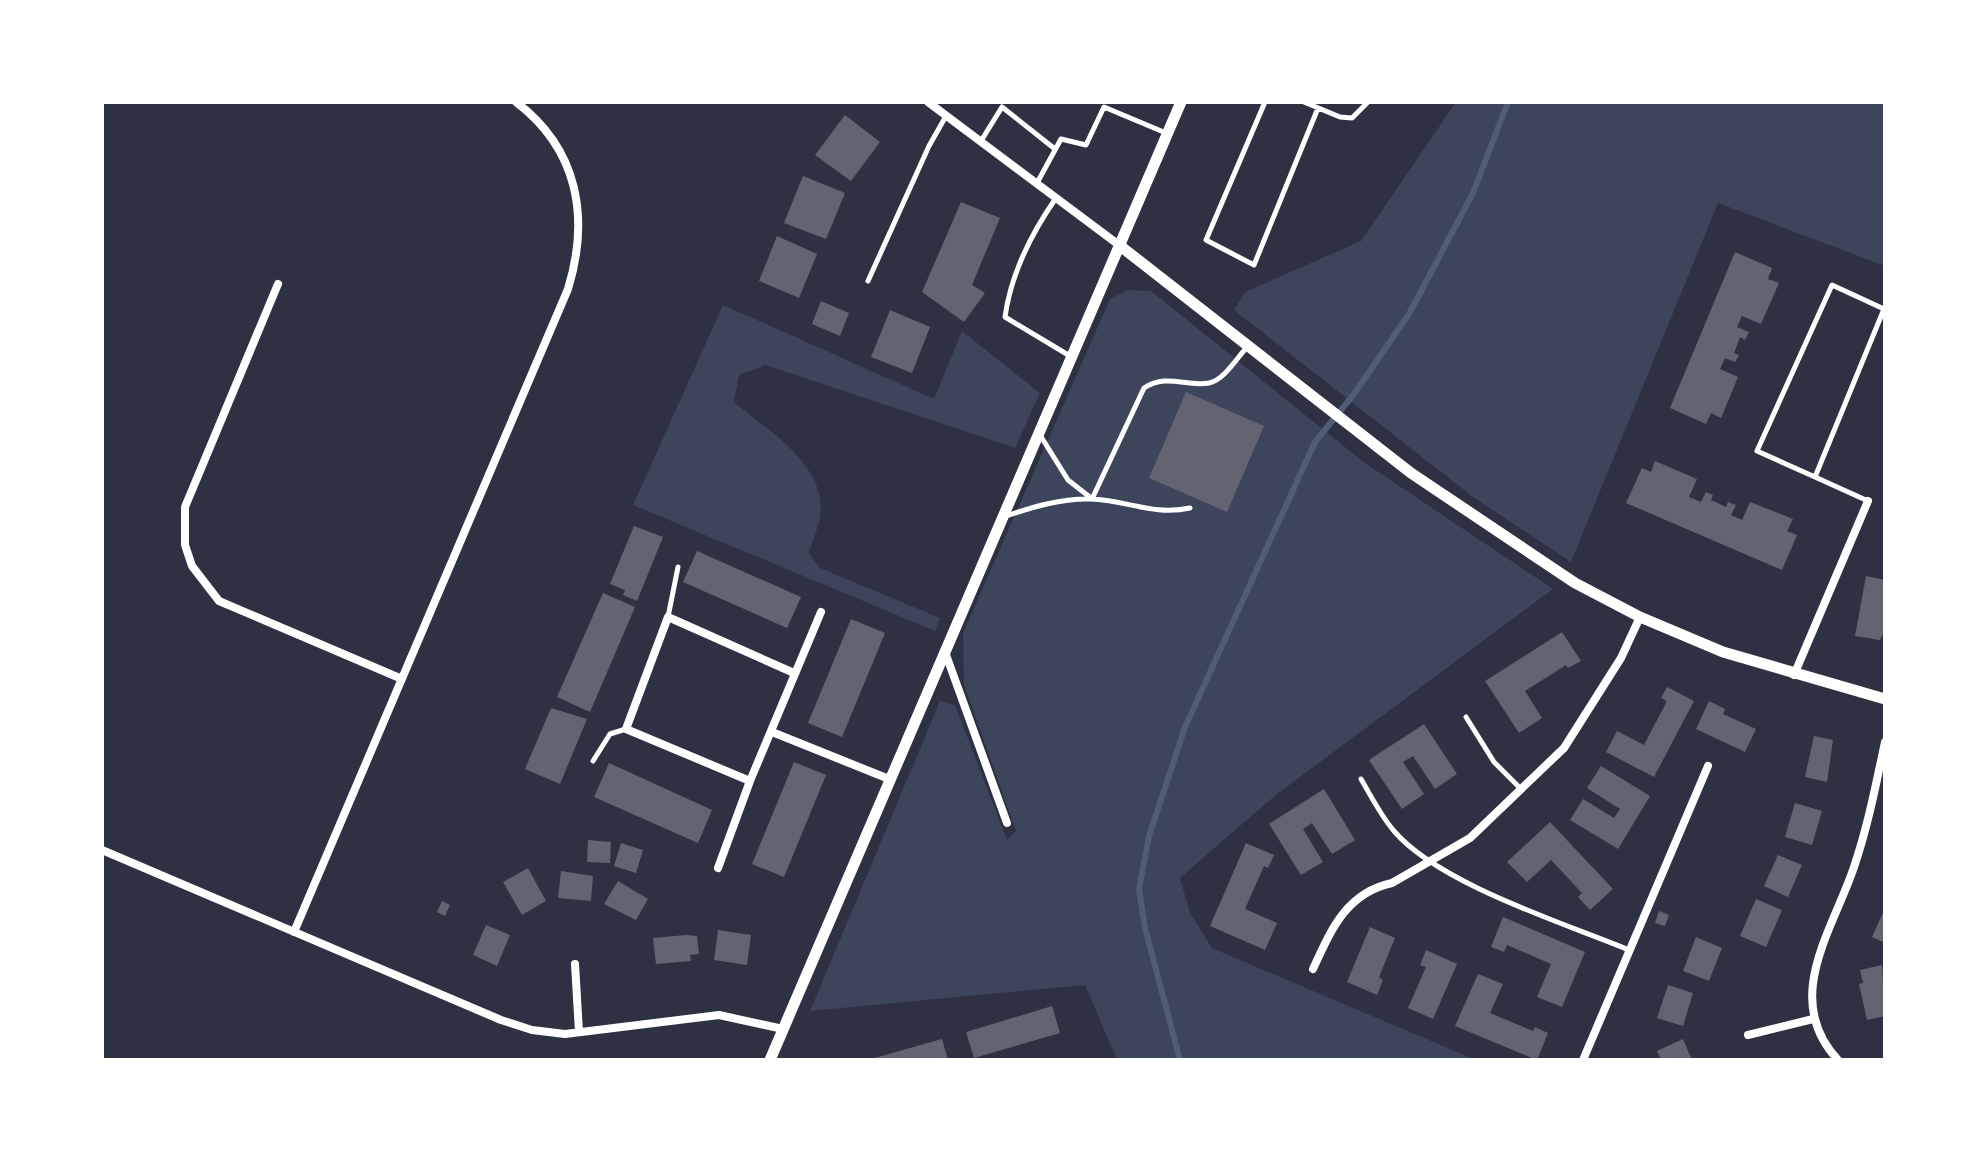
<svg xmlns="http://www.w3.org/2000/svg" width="1987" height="1162" font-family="'Space Grotesk',sans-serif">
<rect width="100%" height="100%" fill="#2d3142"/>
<path fill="#3c4559" d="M 1456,102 L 1885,102 L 1885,266 L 1718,203 L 1571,562 L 1473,497 L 1234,310 L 1245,292 L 1361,241 Z
M 1127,290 L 1151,291 L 1365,463 L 1553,589 L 1277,794 L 1180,878 L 1190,913 L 1212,948 L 1476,1060 L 1117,1060 L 1085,985 L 810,1011 L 940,701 L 955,705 L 1007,840 L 1016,831 L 964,685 L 963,633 L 1110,299 Z
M 723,305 L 934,399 L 962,331 L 1040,393 L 1015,448 L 765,365 L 739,375 L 734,402 C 767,430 828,465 820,517 C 818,529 812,541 809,553 L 820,568 L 940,618 L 935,631 L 633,505 Z"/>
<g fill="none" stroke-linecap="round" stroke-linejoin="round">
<path stroke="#4f5d75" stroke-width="6" d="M 1180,1060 L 1145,928 L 1139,889 L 1149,836 L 1185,727 L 1315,442 L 1354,394 L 1409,314 L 1473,193 L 1508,102"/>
</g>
<path fill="#626471" d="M 845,115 L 880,142 L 851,181 L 815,155 Z
M 803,176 L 845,193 L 826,239 L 784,223 Z
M 961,202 L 1000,218 L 972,285 L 985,293 L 964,322 L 922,292 Z
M 777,236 L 817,254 L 799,298 L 759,281 Z
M 1735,252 L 1772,268 L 1768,279 L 1779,283 L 1761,324 L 1742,316 L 1737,327 L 1749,332 L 1745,340 L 1740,337 L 1734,353 L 1739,355 L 1735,362 L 1725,358 L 1720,369 L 1738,377 L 1721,418 L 1711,413 L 1706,424 L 1670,408 Z
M 821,301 L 849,313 L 840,336 L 812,324 Z
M 890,310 L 930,327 L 912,373 L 871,357 Z
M 1186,392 L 1264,426 L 1227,512 L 1149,478 Z
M 1655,461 L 1697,479 L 1689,497 L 1701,502 L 1706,492 L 1713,495 L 1711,500 L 1726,507 L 1728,502 L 1736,505 L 1731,515 L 1742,520 L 1750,502 L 1793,519 L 1787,531 L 1797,535 L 1782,570 L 1626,503 L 1642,468 L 1651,472 Z
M 634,526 L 663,537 L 637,601 L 623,595 L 625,590 L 610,584 Z
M 697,551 L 801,597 L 787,628 L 683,582 Z
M 1866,576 L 1885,580 L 1885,629 L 1880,640 L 1855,636 Z
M 603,593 L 635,607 L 590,712 L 557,697 Z
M 851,619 L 885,633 L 842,737 L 808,723 Z
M 1562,632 L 1581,661 L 1568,668 L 1566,665 L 1525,691 L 1542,718 L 1519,733 L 1485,681 Z
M 1667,687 L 1694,701 L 1654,777 L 1606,752 L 1617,731 L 1644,745 L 1667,701 L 1661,698 Z
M 1709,701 L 1725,709 L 1723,714 L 1756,729 L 1745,752 L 1696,729 Z
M 551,708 L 587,719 L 560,784 L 525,769 Z
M 1424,724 L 1457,774 L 1435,789 L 1413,756 L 1403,762 L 1424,794 L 1402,809 L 1369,760 Z
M 1814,736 L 1833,740 L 1827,782 L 1805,777 Z
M 794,762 L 826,775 L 784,877 L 752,864 Z
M 609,763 L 712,810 L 698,843 L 594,797 Z
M 1601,766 L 1650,796 L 1618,849 L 1570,820 L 1583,799 L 1614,818 L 1620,809 L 1587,788 Z
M 1324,789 L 1355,840 L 1332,854 L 1312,823 L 1303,829 L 1323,862 L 1301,875 L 1269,824 Z
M 1795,803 L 1822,811 L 1812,845 L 1785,837 Z
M 1550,822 L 1613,889 L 1590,910 L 1578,897 L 1582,893 L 1551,860 L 1527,882 L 1507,862 Z
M 588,840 L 611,842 L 610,863 L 587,862 Z
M 621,843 L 643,850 L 636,873 L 614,866 Z
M 1246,843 L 1274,855 L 1268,868 L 1264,866 L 1245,909 L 1277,923 L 1265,950 L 1210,926 Z
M 1778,855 L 1802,865 L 1788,897 L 1764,886 Z
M 528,868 L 546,901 L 522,915 L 503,882 Z
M 561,871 L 593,876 L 591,901 L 558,898 Z
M 618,881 L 648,899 L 636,920 L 604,904 Z
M 1756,899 L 1782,910 L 1766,947 L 1740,936 Z
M 442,901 L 450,905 L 445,916 L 437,912 Z
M 1885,908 L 1885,943 L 1872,937 Z
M 1659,911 L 1669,915 L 1665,926 L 1655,923 Z
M 1503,917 L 1585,952 L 1562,1007 L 1537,997 L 1551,964 L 1507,945 L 1504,952 L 1491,947 Z
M 486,925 L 510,935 L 497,966 L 473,955 Z
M 1370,927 L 1395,938 L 1379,977 L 1383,980 L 1377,995 L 1347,982 Z
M 718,930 L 751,935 L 747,965 L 714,960 Z
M 686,935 L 697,936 L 699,954 L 690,955 L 691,961 L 656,964 L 653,938 Z
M 1696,937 L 1722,948 L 1709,981 L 1683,971 Z
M 1426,950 L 1457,964 L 1433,1019 L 1408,1008 L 1426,967 L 1420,965 Z
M 1882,965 L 1885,1016 L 1867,1020 L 1859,984 L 1863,983 L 1860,970 Z
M 1478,974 L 1503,984 L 1490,1013 L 1533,1031 L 1535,1027 L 1548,1033 L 1537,1060 L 1455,1026 Z
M 1668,985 L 1693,993 L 1683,1026 L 1657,1018 Z
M 1052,1006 L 1060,1033 L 974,1058 L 966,1032 Z
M 942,1039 L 948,1060 L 872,1060 L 871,1059 Z
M 1683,1039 L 1692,1060 L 1661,1060 L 1657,1051 Z"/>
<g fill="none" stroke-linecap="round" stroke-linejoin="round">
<path stroke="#fff" stroke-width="5" d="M 1265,102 L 1206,240 L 1254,265 L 1318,108
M 1304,102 L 1340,117 L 1352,118 L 1368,102
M 981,141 L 1002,107 L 1055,149
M 1037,183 L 1061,139 L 1086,145 L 1104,107 L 1166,133
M 1056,198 C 1031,234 1011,273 1005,317 L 1070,356
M 868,281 L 929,146 L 946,116
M 1040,435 L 1068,480 L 1091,498
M 1815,477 L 1757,451 L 1832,285 L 1884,309 L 1815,477 L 1868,501
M 1092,499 L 1144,388 C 1167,373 1185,387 1209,383 C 1224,380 1237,358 1247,347
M 1006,516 C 1033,507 1062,498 1091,499 C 1125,500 1154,516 1190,508
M 668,617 L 678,567
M 1466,717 L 1494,762 L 1521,789
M 593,761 L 610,734 L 626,729
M 1361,779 C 1371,796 1381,816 1394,831 C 1439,884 1564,923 1629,950"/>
<path stroke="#fff" stroke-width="8" d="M 928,102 L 1119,245
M 278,284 L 185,507 L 185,545 L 192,566 L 219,601 L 402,679
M 945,652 L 1007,823
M 1794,675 L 1868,501
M 772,732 L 889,779
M 750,781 L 626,729 L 668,617 L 794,673
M 102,850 L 501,1020 L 532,1030 L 565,1034 L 719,1015 L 783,1029
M 718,868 L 750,781 L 821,612
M 294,932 L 568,289 C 590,217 578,149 516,102
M 575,964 L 579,1032
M 1313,969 C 1331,930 1346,893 1392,883 L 1470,838 L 1564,748 L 1621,658 L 1640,617
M 1748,1035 L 1813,1019
M 1583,1060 L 1708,766
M 1838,1060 C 1781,999 1833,930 1854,867 C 1868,826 1876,784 1885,742"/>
<path stroke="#fff" stroke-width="11" d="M 1119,245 L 1411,473 L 1575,583 L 1640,617 L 1723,652 L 1885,699
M 770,1060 L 1181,102"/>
</g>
<rect width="1987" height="1162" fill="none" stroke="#ffffff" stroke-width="208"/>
</svg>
